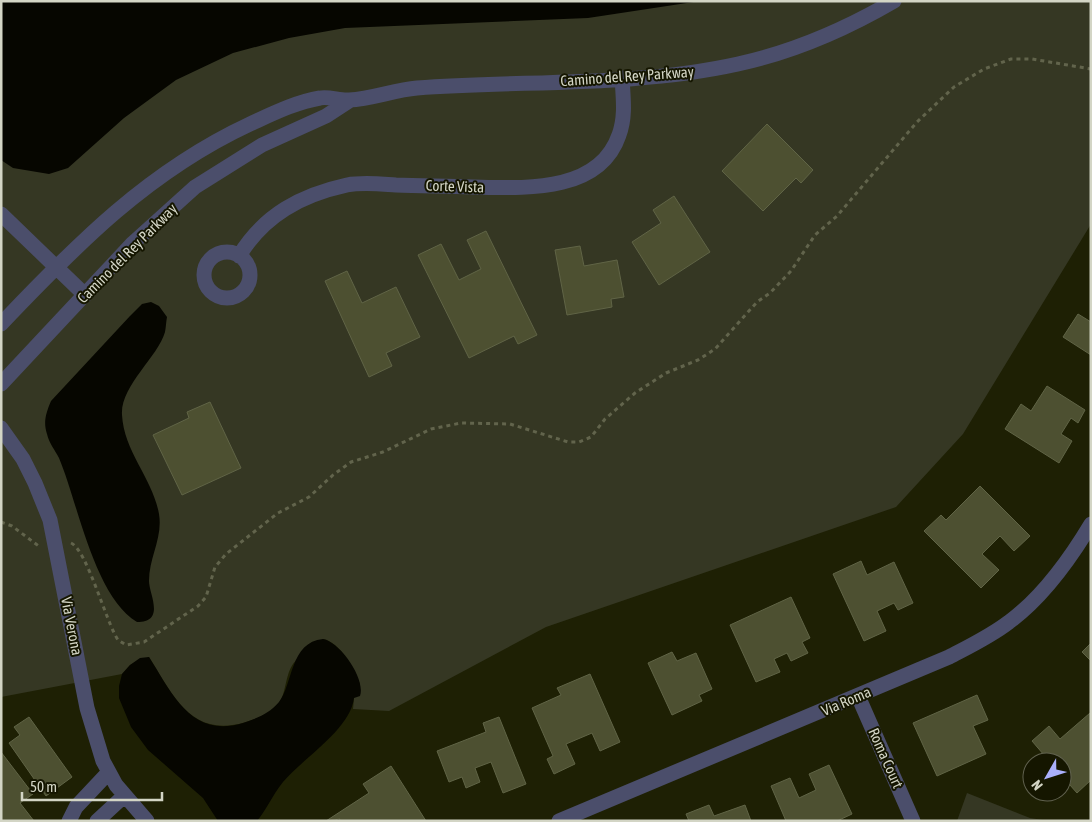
<svg xmlns="http://www.w3.org/2000/svg" width="1092" height="822" font-family="'Asap Condensed',sans-serif">
<rect width="100%" height="100%" fill="#1e2004"/>
<path fill="#353723" d="M 1,1 L 1091,1 L 1091,224 L 963,434 L 896,507 L 546,627 L 389,711 L 353,709 L 354,698 L 360,684 C 354,669 340,642 323,639 C 314,647 300,654 293,664 C 286,674 286,689 281,700 C 274,712 259,718 246,722 C 191,739 173,695 149,657 L 130,665 L 122,674 L 1,697 Z
M 967,793 L 1030,818 L 1049,821 L 957,821 Z"/>
<path fill="#060600" d="M 1,1 L 700,1 L 588,18 L 345,28 L 289,38 L 233,53 L 176,80 L 124,118 L 68,168 L 49,174 L 13,168 L 1,160 Z
M 151,302 L 159,306 L 167,317 C 166,322 166,327 165,332 C 158,357 120,386 122,415 C 124,452 153,479 159,514 C 163,538 149,557 149,581 C 149,594 166,622 137,622 C 94,596 78,503 59,458 C 55,450 49,443 47,434 C 43,422 46,413 51,401 L 130,316 L 142,304 Z
M 323,639 C 340,642 366,679 360,696 L 354,698 C 350,730 303,758 283,782 C 273,794 267,809 257,821 L 218,821 L 203,798 L 148,750 L 131,727 L 119,698 L 119,686 L 122,674 L 130,665 L 140,658 L 149,657 C 172,693 191,739 243,723 C 257,718 269,714 279,702 C 293,684 290,642 323,639 Z"/>
<path fill="#4d5031" stroke="#606446" d="M 767,124 L 813,170 L 801,183 L 796,178 L 763,211 L 722,171 Z
M 674,196 L 710,252 L 659,285 L 632,242 L 661,223 L 653,210 Z
M 486,231 L 537,335 L 518,344 L 514,336 L 469,358 L 418,255 L 441,244 L 459,280 L 481,269 L 467,240 Z
M 580,246 L 584,266 L 617,260 L 624,297 L 611,299 L 612,307 L 567,315 L 555,250 Z
M 347,271 L 362,303 L 396,287 L 420,337 L 386,353 L 392,366 L 369,377 L 325,281 Z
M 1078,314 L 1091,322 L 1091,355 L 1063,337 Z
M 1047,386 L 1085,410 L 1078,423 L 1071,418 L 1061,434 L 1072,441 L 1059,463 L 1005,429 L 1021,404 L 1031,411 Z
M 210,402 L 241,468 L 182,495 L 153,435 L 189,418 L 187,412 Z
M 980,486 L 1030,536 L 1014,551 L 1000,536 L 982,554 L 999,570 L 981,588 L 924,531 L 941,515 L 946,520 Z
M 861,561 L 867,575 L 894,562 L 913,603 L 898,610 L 894,603 L 877,611 L 886,631 L 864,641 L 833,574 Z
M 791,597 L 810,638 L 802,642 L 808,653 L 791,661 L 787,653 L 774,659 L 780,672 L 756,682 L 730,625 Z
M 1091,643 L 1091,661 L 1082,652 Z
M 672,652 L 677,661 L 696,653 L 712,689 L 699,695 L 702,701 L 672,715 L 648,663 Z
M 590,674 L 620,742 L 600,751 L 592,733 L 566,744 L 575,764 L 554,774 L 547,759 L 553,756 L 532,708 L 561,695 L 557,688 Z
M 977,695 L 988,720 L 973,726 L 986,754 L 937,776 L 913,723 Z
M 1090,713 L 1091,780 L 1077,793 L 1062,776 L 1062,762 L 1050,762 L 1032,741 L 1049,726 L 1060,739 Z
M 29,717 L 72,777 L 46,796 L 9,743 L 20,735 L 14,727 Z
M 499,717 L 526,784 L 503,793 L 491,762 L 475,768 L 480,782 L 466,788 L 462,777 L 449,782 L 437,751 L 486,732 L 483,723 Z
M 1,752 L 33,794 L 20,803 L 34,821 L 1,821 Z
M 829,765 L 852,814 L 837,821 L 786,821 L 771,786 L 790,778 L 799,798 L 816,790 L 809,774 Z
M 391,766 L 426,821 L 339,821 L 340,819 L 326,821 L 369,793 L 363,784 Z
M 709,805 L 714,816 L 745,805 L 751,821 L 689,821 L 686,814 Z"/>
<g fill="none" stroke-linecap="round" stroke-linejoin="round">
<path stroke="#62644c" stroke-width="3" stroke-dasharray="4 4" stroke-linecap="butt" d="M 1,522 L 12,526 L 40,547
M 71,543 C 87,550 106,622 118,640 L 126,645 L 144,642 L 198,606 L 206,597 L 215,567 L 226,554 L 278,513 L 309,497 L 333,475 L 351,462 L 383,452 L 431,429 L 461,423 L 510,424 L 568,442 L 579,442 L 591,437 L 605,419 L 635,393 L 666,373 L 698,360 L 715,349 L 757,302 L 770,293 L 791,271 L 815,235 L 837,216 L 917,122 L 954,87 L 984,69 L 1011,59 L 1032,59 L 1091,69"/>
<path stroke="#4b4e6b" stroke-width="15" d="M 1,214 L 85,295
M204 275a23 23 0 1 1 46 0a23 23 0 1 1-46 0Z
M 239,256 C 264,215 301,195 347,185 C 363,182 380,184 396,185 C 422,186 447,186 472,187 C 522,188 599,194 619,135 C 626,116 623,97 622,78
M 1,324 C 77,244 149,171 250,124 C 272,114 296,102 320,98 C 329,96 340,101 349,100 C 372,99 394,90 417,88 C 524,80 634,87 738,64 C 793,52 846,29 894,1
M 1,384 L 133,243 L 195,187 L 262,145 L 326,116 L 349,101
M 1,428 L 23,459 L 35,483 L 50,520 L 87,708 L 103,761 L 116,785 L 147,821
M 858,696 L 913,821
M 69,821 L 76,807 L 108,773
M 97,821 L 124,796
M 559,821 L 949,657 C 970,646 991,636 1009,622 C 1043,597 1070,559 1091,524"/>
</g>
<g text-anchor="middle" dominant-baseline="central" stroke-width="4" stroke-linejoin="round" paint-order="stroke">
<g font-size="15" fill="#d3d5c5" stroke="#151600">
<text transform="translate(627 76) rotate(-4)">Camino del Rey Parkway</text>
<text transform="translate(455 186) rotate(2)">Corte Vista</text>
<text transform="translate(127 253) rotate(-45)">Camino del Rey Parkway</text>
<text transform="translate(72 626) rotate(79)">Via Verona</text>
<text transform="translate(846 701) rotate(-23)">Via Roma</text>
<text transform="translate(886 758) rotate(66)">Roma Court</text>
</g>
</g>
<rect width="1092" height="822" fill="none" stroke="#d3d5c5" stroke-width="5"/>
<g transform="translate(1047 777) rotate(231)"><circle r="24" fill="#151600" stroke="#61624f"/>
<path d="M0-4L9 19L0 12L-9 19Z" fill="#aab0fc"/>
<text y="-8" font-size="14" font-weight="bold" text-anchor="middle" fill="#d3d5c5">N</text>
</g>
<path d="M22 792v8h140v-8" fill="none" stroke="#d3d5c5" stroke-width="2.5"/>
<text x="30" y="792" font-size="15" fill="#d3d5c5" stroke="#151600" stroke-width="4" paint-order="stroke">50 m</text>
</svg>
